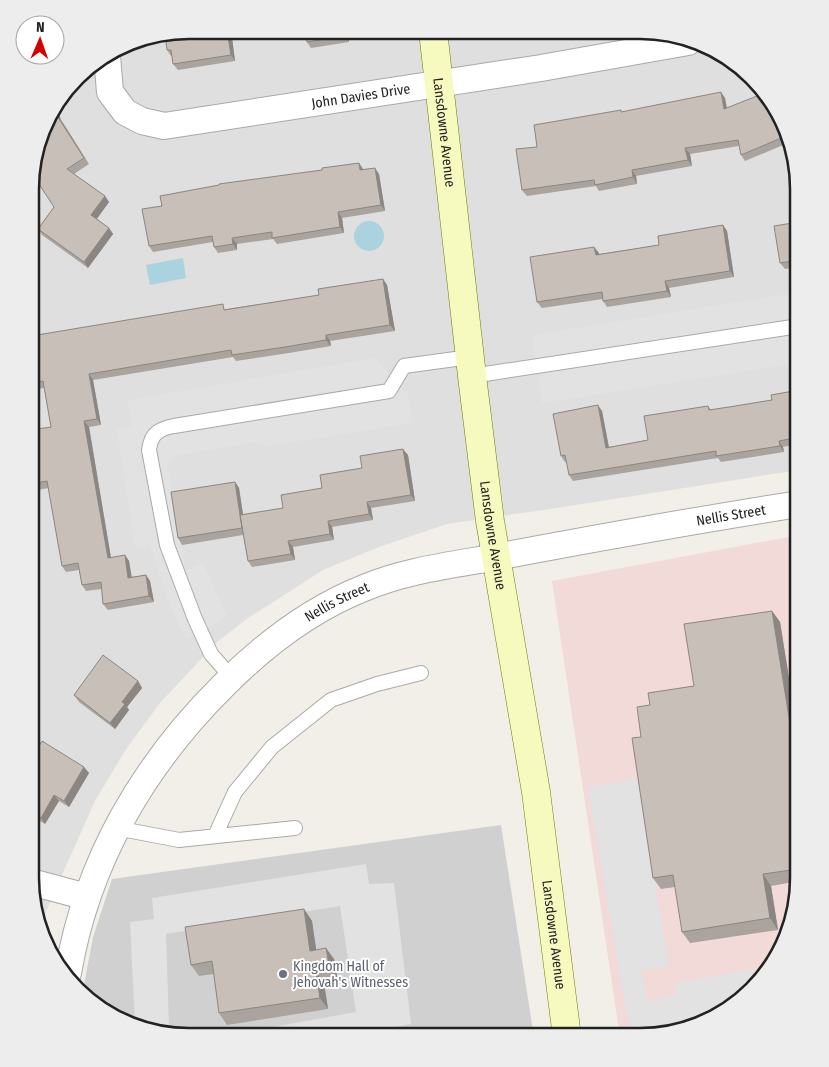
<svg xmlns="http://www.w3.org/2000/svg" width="829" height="1067" font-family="'Fira Sans Condensed',sans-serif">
<rect width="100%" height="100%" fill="#f2efe9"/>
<path fill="#e0dfdf" d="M 189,30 L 661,31 L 737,63 L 782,118 L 799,189 L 799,470 L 550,509 L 447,524 L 379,547 L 323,570 L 248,618 L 217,642 L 160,703 L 127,748 L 96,799 L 65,868 L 43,919 L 42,928 L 30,878 L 31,168 L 51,110 L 84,69 L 138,39 Z"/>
<path fill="#f2dad9" d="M 799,535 L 799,889 L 772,967 L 711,1020 L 640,1037 L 620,1037 L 552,581 Z"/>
<path fill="#d0d0d0" d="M 501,825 L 534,1037 L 169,1036 L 100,1010 L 83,990 L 93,937 L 112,879 Z"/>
<path fill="#e2e2e2" d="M 799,292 L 799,363 L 542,403 L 532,335 Z
M 375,358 L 408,395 L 412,423 L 268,446 L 256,442 L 178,455 L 171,460 L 168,466 L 177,526 L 186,570 L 203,563 L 227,617 L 186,640 L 171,608 L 150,546 L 135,548 L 117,429 L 132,426 L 128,400 Z
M 637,779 L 669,966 L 642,971 L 647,1001 L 677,995 L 675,983 L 772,966 L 711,1020 L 640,1037 L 631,1037 L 588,787 Z
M 366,864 L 369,884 L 394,883 L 411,1024 L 391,1028 L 393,1036 L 234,1036 L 234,1034 L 356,1012 L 340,906 L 166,934 L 169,1028 L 150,1029 L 135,1023 L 130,922 L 154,919 L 152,898 Z"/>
<path fill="#aad3df" d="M354 236a15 15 0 1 1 30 0a15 15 0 1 1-30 0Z
M 183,258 L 186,278 L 150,285 L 146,265 Z"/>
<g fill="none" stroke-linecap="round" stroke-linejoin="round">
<defs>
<path id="lane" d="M 472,376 L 799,326
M 232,678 L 211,654 L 195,619 L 167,545 L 149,450 C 151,433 159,429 174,426 L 389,391 L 404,366 L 470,357
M 116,828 L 179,840 L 295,828
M 215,836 L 235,792 L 272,747 L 331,700 L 377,684 L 421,673"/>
<g id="street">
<path id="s1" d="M 107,56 L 110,92 L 125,112 L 142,121 L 164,126 L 541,68 L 688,42"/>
<path d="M 31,882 L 87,897"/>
<path id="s2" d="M 68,973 C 87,861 144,764 224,685 C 264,645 311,609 364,588 C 411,568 463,564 512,554 C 608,536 703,519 799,504"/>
</g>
<g id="secondary">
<path id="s3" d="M 433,31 L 472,376 L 490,521 L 536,792 L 567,1037"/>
</g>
</defs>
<use href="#lane" stroke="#a9a9a9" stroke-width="16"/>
<use href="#street" stroke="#a9a9a9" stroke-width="28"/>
<use href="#secondary" stroke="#707d05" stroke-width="29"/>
<use href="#lane" stroke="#fff" stroke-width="14"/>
<use href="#street" stroke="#fff" stroke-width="26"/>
<use href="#secondary" stroke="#f7fabf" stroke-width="28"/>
</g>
<path fill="#aba49e" d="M 189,30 L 231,30 L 235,61 L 178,70 L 173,64 L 172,56 L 171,56 L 167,50 Z
M 347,30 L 349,42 L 311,48 L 307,42 Z
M 725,98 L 727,108 L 782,118 L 788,143 L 745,161 L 741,155 L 739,146 L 690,154 L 692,166 L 636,176 L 637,184 L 599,191 L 596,186 L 527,196 L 522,190 L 537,147 L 622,112 Z
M 61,120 L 89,164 L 74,174 L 105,196 L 109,202 L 97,219 L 109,228 L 113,234 L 88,268 L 42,235 L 38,229 L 54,207 Z
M 359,163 L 363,170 L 379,174 L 385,211 L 342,218 L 344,233 L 277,244 L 273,239 L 237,244 L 237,250 L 218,253 L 214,247 L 213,242 L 153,252 L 149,246 L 162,206 L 322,170 Z
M 799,222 L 799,267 L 785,269 L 780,263 Z
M 723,225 L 727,231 L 734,277 L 669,288 L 671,297 L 607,307 L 603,301 L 603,299 L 542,308 L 537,302 L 594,247 L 599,254 L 659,245 Z
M 383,279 L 387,285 L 395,331 L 330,341 L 331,346 L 289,353 L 236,361 L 233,357 L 93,380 L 101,425 L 89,427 L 111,558 L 125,555 L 129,561 L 131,577 L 146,575 L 150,581 L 154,602 L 108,610 L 103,604 L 102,589 L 86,591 L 82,585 L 79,570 L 66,572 L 62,566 L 49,488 L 31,491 L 31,430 L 51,427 L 44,388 L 33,390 L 31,387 L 31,336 L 227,309 L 319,295 Z
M 799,390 L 799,444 L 783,447 L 784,452 L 721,462 L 718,458 L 573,481 L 569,475 L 567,462 L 565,462 L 561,456 L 602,411 L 609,447 L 648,440 L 708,406 L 711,410 L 772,400 Z
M 408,455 L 415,501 L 371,508 L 373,520 L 332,527 L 334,540 L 293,547 L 295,560 L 252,567 L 248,561 L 243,535 L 182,545 L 178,538 L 235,482 L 239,488 L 243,515 L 283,508 L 362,468 Z
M 772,611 L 780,622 L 799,741 L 799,881 L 771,886 L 778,930 L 690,943 L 682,932 L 675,887 L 661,889 L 653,878 L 641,737 L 650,705 L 694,686 Z
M 138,681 L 142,688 L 127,707 L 129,710 L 115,729 L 79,702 L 74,695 Z
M 30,761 L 84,767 L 89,773 L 69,807 L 59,801 L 45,824 L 30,815 Z
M 304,909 L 312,921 L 316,950 L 334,959 L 338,981 L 324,983 L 328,1009 L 227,1025 L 219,1013 L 214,974 L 199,976 L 191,965 Z"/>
<path fill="#8b8681" d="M 227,30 L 231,30 L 235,61 L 231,55 Z
M 344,30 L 347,30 L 349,42 L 345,36 Z
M 721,92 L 725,98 L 728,115 L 724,109 Z
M 56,104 L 61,120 L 89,164 L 56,114 L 54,106 Z
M 685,148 L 690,154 L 692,166 L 688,160 Z
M 359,163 L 363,169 L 364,176 L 360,170 Z
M 375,168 L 379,174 L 385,211 L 381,205 Z
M 632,170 L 636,176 L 637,184 L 633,177 Z
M 105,196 L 109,202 L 95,221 L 91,215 Z
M 338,212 L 342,218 L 344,233 L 340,227 Z
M 723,225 L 727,231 L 734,277 L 730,271 Z
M 109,228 L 113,234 L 88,268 L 84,262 Z
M 232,238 L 237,244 L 237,250 L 233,244 Z
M 594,247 L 599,253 L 600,261 L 596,255 Z
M 383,279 L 387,285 L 395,331 L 390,325 Z
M 665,281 L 669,288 L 671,297 L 667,291 Z
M 326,335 L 330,341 L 331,346 L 326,340 Z
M 89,374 L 93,380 L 101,425 L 97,419 Z
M 598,405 L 602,411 L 610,454 L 606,448 Z
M 84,421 L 89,427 L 112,564 L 108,558 Z
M 779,441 L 783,447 L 784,452 L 780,446 Z
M 403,449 L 408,455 L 415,501 L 411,495 Z
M 235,482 L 239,488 L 246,534 L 242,528 Z
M 367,502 L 371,508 L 373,520 L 369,514 Z
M 328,521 L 332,527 L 334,540 L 330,534 Z
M 288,541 L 293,547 L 295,560 L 291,554 Z
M 125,555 L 129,561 L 133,584 L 128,578 Z
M 146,575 L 150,581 L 154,602 L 149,596 Z
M 772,611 L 780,622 L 799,741 L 799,780 Z
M 138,681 L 142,688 L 127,707 L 129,710 L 115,729 L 110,723 L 122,702 Z
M 84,767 L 89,773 L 69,807 L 64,801 Z
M 54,795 L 59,801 L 45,824 L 41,818 Z
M 763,874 L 771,886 L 778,930 L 770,918 Z
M 304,909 L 312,921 L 318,962 L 310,951 Z
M 326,948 L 334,959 L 338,981 L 330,970 Z
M 316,972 L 324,983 L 328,1009 L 320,998 Z"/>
<path fill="#c7bfb8" stroke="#8b8681" d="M 189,30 L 227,30 L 231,55 L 173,64 L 171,50 L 167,50 L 165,34 Z
M 305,30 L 344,30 L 345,36 L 307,42 Z
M 721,92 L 724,109 L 762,94 L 782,118 L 786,136 L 741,155 L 738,140 L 685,148 L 688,160 L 632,170 L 633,177 L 595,185 L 594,180 L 522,190 L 516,149 L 537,147 L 534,125 L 621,110 L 621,112 Z
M 54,106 L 56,114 L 84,158 L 67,169 L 105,196 L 91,215 L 109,228 L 84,262 L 38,229 L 54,207 L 31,172 L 31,168 L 51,110 Z
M 359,163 L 360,170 L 375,168 L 381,205 L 338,212 L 340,227 L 272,238 L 272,232 L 232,238 L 233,244 L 214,247 L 212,236 L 149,246 L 142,209 L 162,206 L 160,196 L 219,185 L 219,184 L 322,170 L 322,168 Z
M 799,222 L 799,260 L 780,263 L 774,226 Z
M 723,225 L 730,271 L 665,281 L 667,291 L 603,301 L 602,292 L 537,302 L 530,257 L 594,247 L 596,255 L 659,245 L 658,236 Z
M 383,279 L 390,325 L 326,335 L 326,340 L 285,347 L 232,355 L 231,350 L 89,374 L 97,419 L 84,421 L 108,558 L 125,555 L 128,578 L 146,575 L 149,596 L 103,604 L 101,582 L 82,585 L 78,563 L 62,566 L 47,481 L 31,484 L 31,430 L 51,427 L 43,381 L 31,383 L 31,336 L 223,304 L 224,310 L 319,295 L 318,289 Z
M 799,390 L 799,437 L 779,441 L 780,446 L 716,456 L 716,451 L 569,475 L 565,455 L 561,456 L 553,414 L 598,405 L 606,448 L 648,440 L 644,416 L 708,406 L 709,410 L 729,407 L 772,400 L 771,395 Z
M 403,449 L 411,495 L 367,502 L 369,514 L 328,521 L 330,534 L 288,541 L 291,554 L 248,561 L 240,515 L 283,508 L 281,495 L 322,488 L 320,475 L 362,468 L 360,456 Z
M 235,482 L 242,528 L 178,538 L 171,492 Z
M 772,611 L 799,780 L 799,869 L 763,874 L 770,918 L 682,932 L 673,875 L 653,878 L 632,738 L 641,737 L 637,707 L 650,705 L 648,693 L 694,686 L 684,624 Z
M 103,655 L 138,681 L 122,702 L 125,704 L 110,723 L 74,695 Z
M 42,741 L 84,767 L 64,801 L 54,795 L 41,818 L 30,811 L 30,779 L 32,775 L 30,774 L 30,761 Z
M 304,909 L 310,951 L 326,948 L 330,970 L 316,972 L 320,998 L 219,1013 L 212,961 L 191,965 L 185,927 Z"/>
<circle fill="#6b7280" stroke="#fff" stroke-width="2" cx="283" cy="974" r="5"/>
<g text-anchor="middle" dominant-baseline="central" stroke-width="4" stroke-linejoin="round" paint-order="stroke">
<g font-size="14" fill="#222" stroke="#fff">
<text stroke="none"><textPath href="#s1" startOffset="302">John Davies Drive</textPath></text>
<text stroke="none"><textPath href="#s3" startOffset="102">Lansdowne Avenue</textPath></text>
<text stroke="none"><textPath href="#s2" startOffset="879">Nellis Street</textPath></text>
<text stroke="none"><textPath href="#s3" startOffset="508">Lansdowne Avenue</textPath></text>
<text stroke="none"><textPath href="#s2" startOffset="474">Nellis Street</textPath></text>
<text stroke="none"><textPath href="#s3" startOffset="912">Lansdowne Avenue</textPath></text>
</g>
<g font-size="14" fill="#5b616d" stroke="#fff" text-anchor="start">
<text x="293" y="966">Kingdom Hall of<tspan x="293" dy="16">Jehovah's Witnesses</tspan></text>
</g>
</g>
<path d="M0 0H829V1067H0ZM189 39H640A150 150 0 0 1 790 189V878A150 150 0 0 1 640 1028H189A150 150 0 0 1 39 878V189A150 150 0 0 1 189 39Z" fill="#ededed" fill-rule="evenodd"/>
<path fill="none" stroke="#222" stroke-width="2.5" d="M189 39H640A150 150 0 0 1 790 189V878A150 150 0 0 1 640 1028H189A150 150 0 0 1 39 878V189A150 150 0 0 1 189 39Z"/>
<g transform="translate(40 40) rotate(2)"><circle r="24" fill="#ffffff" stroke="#a7a7a7"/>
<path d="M0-4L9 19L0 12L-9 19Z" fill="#d40000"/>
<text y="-8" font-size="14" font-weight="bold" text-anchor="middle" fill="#222222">N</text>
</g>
</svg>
